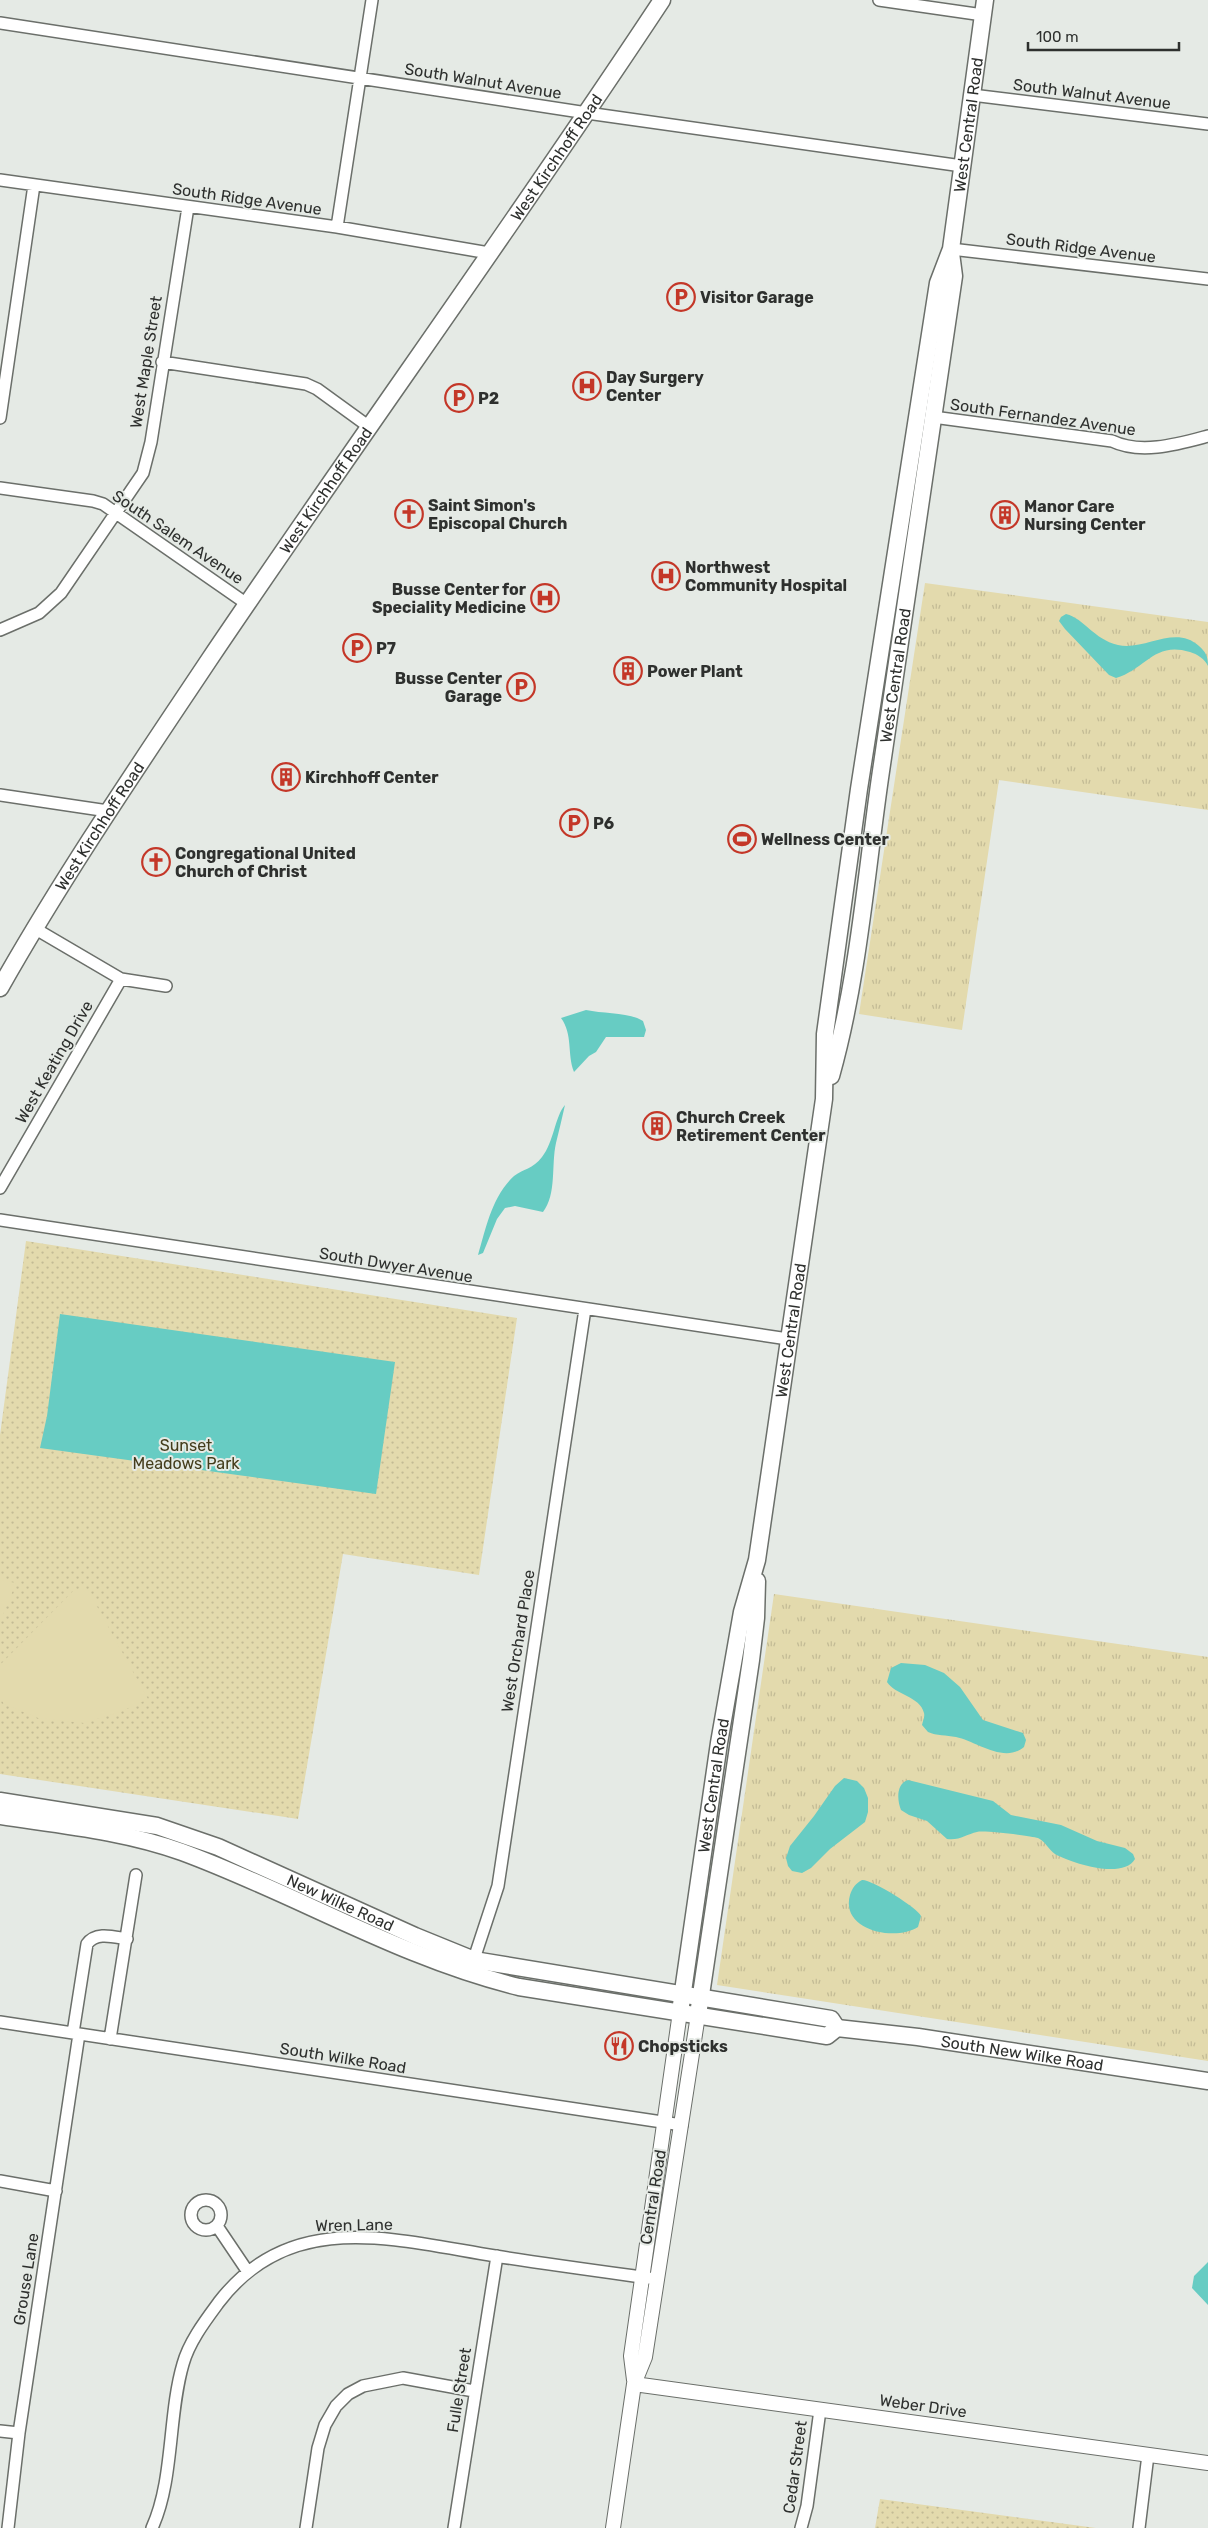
<svg xmlns="http://www.w3.org/2000/svg" width="1208" height="2528" font-family="Rubik,sans-serif">
<defs>
<pattern id="grass-tufts" width="24" height="20" patternUnits="userSpaceOnUse" patternTransform="scale(1.25)"><rect width="24" height="20" fill="#e3daad"/><path d="M3 7l-1-3M5 7V3M7 7l1-3M15 17l-1-3M17 17v-4M19 17l1-3" fill="none" stroke="#c3bb95"/></pattern>
<pattern id="park-dots" width="8" height="8" patternUnits="userSpaceOnUse" patternTransform="scale(1.25)"><rect width="8" height="8" fill="#e3daad"/><path d="M2 2h.1M6 6h.1" fill="none" stroke="#c3bb95" stroke-width="1.8" stroke-linecap="round"/></pattern>
</defs>
<rect width="100%" height="100%" fill="#e5eae5"/>
<path fill="url(#grass-tufts)" d="M 925,583 L 1208,622 L 1208,810 L 999,780 L 962,1030 L 859,1014 Z
M 774,1594 L 1208,1657 L 1208,2061 L 717,1985 Z"/>
<path fill="url(#park-dots)" d="M 26,1241 L 517,1318 L 479,1575 L 343,1554 L 298,1819 L 0,1774 L 0,1435 Z
M 880,2499 L 1096,2528 L 875,2528 Z"/>
<path fill="#e3daad" d="M 0,1580 L 16,1583 L 0,1622 Z
M 75,1589 L 88,1590 L 148,1699 L 120,1712 L 84,1723 L 38,1718 L 4,1704 L 0,1698 L 0,1665 Z"/>
<path fill="#67ccc3" d="M 1066,614 C 1085,619 1093,639 1118,645 C 1145,651 1175,624 1199,646 C 1206,652 1208,657 1208,666 C 1205,659 1197,654 1190,652 C 1154,641 1146,669 1116,678 L 1109,675 L 1065,629 L 1059,621 L 1061,617 Z
M 586,1010 C 604,1014 629,1012 643,1021 L 646,1030 L 644,1037 L 606,1037 L 596,1052 L 589,1056 L 574,1072 C 567,1054 573,1034 561,1018 Z
M 565,1105 C 562,1118 559,1131 556,1143 C 551,1165 557,1194 543,1212 L 515,1206 L 505,1208 L 497,1219 L 483,1253 L 478,1255 C 486,1228 492,1196 514,1176 C 523,1169 533,1169 542,1157 C 554,1142 555,1116 565,1105 Z
M 60,1314 L 395,1362 L 376,1494 L 40,1448 L 47,1416 Z
M 901,1663 L 925,1665 L 944,1673 L 960,1687 L 983,1720 L 1023,1733 L 1026,1740 L 1024,1747 C 1004,1764 976,1741 956,1737 C 946,1735 937,1736 928,1732 L 922,1725 C 923,1720 925,1717 924,1713 C 920,1696 895,1695 887,1682 L 891,1668 Z
M 844,1778 L 857,1781 L 864,1788 L 868,1798 L 868,1812 L 865,1822 L 830,1849 L 811,1868 L 802,1873 L 792,1871 L 788,1866 L 786,1858 L 790,1846 L 814,1816 L 835,1786 Z
M 908,1780 L 993,1801 L 1011,1815 L 1061,1825 L 1097,1841 L 1125,1848 L 1133,1854 L 1135,1859 C 1123,1880 1071,1863 1055,1854 C 1049,1850 1045,1841 1038,1838 C 1031,1836 984,1830 977,1832 C 967,1834 959,1841 947,1839 L 927,1821 L 909,1815 L 901,1810 C 897,1800 896,1784 908,1780 Z
M 862,1880 C 871,1879 918,1908 921,1916 L 918,1927 C 895,1942 840,1930 850,1895 C 852,1888 856,1883 862,1880 Z
M 1208,2262 L 1208,2305 L 1192,2288 L 1194,2276 Z"/>
<g fill="none" stroke-linecap="round" stroke-linejoin="round">
<defs>
<path id="minor" d="M 879,0 L 983,15
M 0,23 L 587,113 L 962,166
M 972,95 L 1208,124
M 0,180 L 337,227 L 489,253
M 337,227 L 372,0
M 951,249 L 1208,279
M 162,362 L 306,384 L 317,389 L 368,426
M 933,417 L 1112,441 C 1141,455 1178,444 1208,436
M 0,418 L 34,185
M 0,488 L 93,501 L 103,504 L 247,604
M 0,630 L 39,613 L 61,593 L 143,473 L 151,442 L 188,207
M 0,795 L 108,811
M 34,928 L 121,979 L 166,986
M 0,1188 L 121,979
M 0,1220 L 788,1339
M 472,1965 L 498,1886 L 585,1309
M 0,2022 L 682,2125
M 73,2033 L 87,1944 C 96,1931 114,1937 127,1939
M 110,2039 L 136,1875
M 0,2181 L 56,2191
M191 2215a15 15 0 1 1 30 0a15 15 0 1 1-30 0Z
M 217,2226 L 248,2272
M 0,2431 L 19,2433
M 8,2528 L 19,2433 L 79,2034
M 152,2528 C 174,2480 168,2415 183,2364 C 189,2342 205,2321 219,2302 C 291,2208 395,2240 495,2256 C 546,2264 598,2271 649,2278
M 306,2528 L 318,2448 L 325,2425 L 336,2406 L 348,2394 L 363,2386 L 403,2378 L 474,2391
M 454,2528 L 497,2256
M 801,2528 L 807,2506 L 820,2410
M 1139,2528 L 1148,2455"/>
<path id="tertiary" d="M 634,2380 L 631,2356 L 680,2012
M 634,2384 L 1208,2463
M 613,2528 L 634,2384 L 645,2357 L 698,2015"/>
<g id="secondary">
<path id="s1" d="M 0,988 C 64,875 137,768 209,660 C 358,439 515,223 662,0"/>
<path id="s2" d="M 831,1076 C 859,976 866,873 881,771 C 905,606 930,441 954,276 L 951,253"/>
<path id="s3" d="M 0,1801 L 157,1826 L 218,1847 L 415,1936 L 474,1960 L 831,2019 L 837,2028"/>
<path id="s4" d="M 0,1816 C 60,1825 124,1831 182,1852 C 296,1894 400,1958 519,1987 L 827,2036 L 837,2028 L 918,2037 L 1208,2081"/>
<path d="M 699,2008 L 751,1660 L 756,1618 L 757,1581"/>
<path id="s5" d="M 680,2012 L 719,1743 L 742,1612 L 757,1560 L 824,1099 L 825,1034 L 859,789 L 938,283 L 951,249 L 985,0"/>
</g>
</defs>
<use href="#minor" stroke="#6b6f6a" stroke-width="14"/>
<use href="#tertiary" stroke="#6b6f6a" stroke-width="16"/>
<use href="#secondary" stroke="#6b6f6a" stroke-width="19"/>
<use href="#minor" stroke="#fff" stroke-width="11"/>
<use href="#tertiary" stroke="#fff" stroke-width="14"/>
<use href="#secondary" stroke="#fff" stroke-width="16"/>
</g>
<defs>
<symbol id="parking-ring" viewBox="-11 -11 22 22"><circle r="9.5" fill="#e5eae5" stroke="#c43728" stroke-width="1.5"/><path d="M-3.5-5.5H1a3.5 3.5 0 0 1 0 7H-1V5.5H-3.5ZM-1-3.4V-.6H.8a1.4 1.4 0 0 0 0-2.8Z" fill="#c43728"/></symbol>
<symbol id="hospital-ring" viewBox="-11 -11 22 22"><circle r="9.5" fill="#e5eae5" stroke="#c43728" stroke-width="1.5"/><path d="M-5-5h3v3.5h4V-5h3V5h-3V1.5h-4V5h-3Z" fill="#c43728"/></symbol>
<symbol id="church-ring" viewBox="-11 -11 22 22"><circle r="9.5" fill="#e5eae5" stroke="#c43728" stroke-width="1.5"/><path d="M-1.2-6h2.4v3.5h3.3v2.4h-3.3V6h-2.4V-.1h-3.3v-2.4h3.3Z" fill="#c43728"/></symbol>
<symbol id="building-ring" viewBox="-11 -11 22 22"><circle r="9.5" fill="#e5eae5" stroke="#c43728" stroke-width="1.5"/><path d="M-4-6H4V6H1V3H-1V6H-4ZM-2.5-4.3h1.7v1.8h-1.7ZM.8-4.3h1.7v1.8H.8ZM-2.5-1h1.7V.8h-1.7ZM.8-1h1.7V.8H.8Z" fill="#c43728"/></symbol>
<symbol id="stadium-ring" viewBox="-11 -11 22 22"><circle r="9.5" fill="#e5eae5" stroke="#c43728" stroke-width="1.5"/><path d="M0-5a6.5 5 0 1 0 0 10a6.5 5 0 1 0 0-10ZM-3.5-1.8h7v3.6h-7Z" fill="#c43728"/></symbol>
<symbol id="restaurant-ring" viewBox="-11 -11 22 22"><circle r="9.5" fill="#e5eae5" stroke="#c43728" stroke-width="1.5"/><path d="M-5-6h1v4h1v-4h1v4h1v-4h1v5L-1.5 .5V6h-2V.5L-5-1ZM5-6V6H3V1.5H1.5Q1.5-4 5-6Z" fill="#c43728"/></symbol>
</defs>
<g fill-rule="evenodd">
<use href="#parking-ring" x="665" y="281" width="32" height="32"/>
<use href="#hospital-ring" x="571" y="370" width="32" height="32"/>
<use href="#parking-ring" x="443" y="382" width="32" height="32"/>
<use href="#church-ring" x="393" y="498" width="32" height="32"/>
<use href="#building-ring" x="989" y="499" width="32" height="32"/>
<use href="#hospital-ring" x="650" y="560" width="32" height="32"/>
<use href="#hospital-ring" x="529" y="582" width="32" height="32"/>
<use href="#parking-ring" x="341" y="632" width="32" height="32"/>
<use href="#building-ring" x="612" y="655" width="32" height="32"/>
<use href="#parking-ring" x="505" y="671" width="32" height="32"/>
<use href="#building-ring" x="270" y="761" width="32" height="32"/>
<use href="#parking-ring" x="558" y="807" width="32" height="32"/>
<use href="#stadium-ring" x="726" y="823" width="32" height="32"/>
<use href="#church-ring" x="140" y="846" width="32" height="32"/>
<use href="#building-ring" x="641" y="1110" width="32" height="32"/>
<use href="#restaurant-ring" x="603" y="2030" width="32" height="32"/>
</g>
<g text-anchor="middle" dominant-baseline="central" stroke-width="4" stroke-linejoin="round" paint-order="stroke">
<g font-size="16" fill="#2e302e" stroke="#e5eae5">
<text transform="translate(483 81) rotate(9)">South Walnut Avenue</text>
<text transform="translate(1092 94) rotate(7)">South Walnut Avenue</text>
<text stroke="none"><textPath href="#s5" startOffset="1911">West Central Road</textPath></text>
<text stroke="none"><textPath href="#s1" startOffset="1000">West Kirchhoff Road</textPath></text>
<text transform="translate(247 199) rotate(8)">South Ridge Avenue</text>
<text transform="translate(1081 248) rotate(7)">South Ridge Avenue</text>
<text transform="translate(146 362) rotate(-81)">West Maple Street</text>
<text transform="translate(1043 417) rotate(8)">South Fernandez Avenue</text>
<text stroke="none"><textPath href="#s1" startOffset="595">West Kirchhoff Road</textPath></text>
<text transform="translate(178 537) rotate(34)">South Salem Avenue</text>
<text stroke="none"><textPath href="#s2" startOffset="406">West Central Road</textPath></text>
<text stroke="none"><textPath href="#s1" startOffset="190">West Kirchhoff Road</textPath></text>
<text transform="translate(54 1062) rotate(-60)">West Keating Drive</text>
<text transform="translate(396 1265) rotate(9)">South Dwyer Avenue</text>
<text stroke="none"><textPath href="#s5" startOffset="691">West Central Road</textPath></text>
<text transform="translate(518 1641) rotate(-81)">West Orchard Place</text>
<text stroke="none"><textPath href="#s5" startOffset="229">West Central Road</textPath></text>
<text stroke="none"><textPath href="#s3" startOffset="358">New Wilke Road</textPath></text>
<text stroke="none"><textPath href="#s4" startOffset="1061">South New Wilke Road</textPath></text>
<text transform="translate(343 2058) rotate(9)">South Wilke Road</text>
<text transform="translate(653 2197) rotate(-81)">Central Road</text>
<text transform="translate(354 2225) rotate(-1)">Wren Lane</text>
<text transform="translate(26 2279) rotate(-81)">Grouse Lane</text>
<text transform="translate(459 2390) rotate(-81)">Fulle Street</text>
<text transform="translate(923 2406) rotate(8)">Weber Drive</text>
<text transform="translate(795 2467) rotate(-82)">Cedar Street</text>
</g>
<g font-size="16" font-weight="bold" fill="#2e302e" stroke="#e5eae5" text-anchor="start">
<text x="700" y="297">Visitor Garage</text>
<text x="606" y="377">Day Surgery<tspan x="606" dy="18">Center</tspan></text>
<text x="478" y="398">P2</text>
<text x="428" y="505">Saint Simon's<tspan x="428" dy="18">Episcopal Church</tspan></text>
<text x="1024" y="506">Manor Care<tspan x="1024" dy="18">Nursing Center</tspan></text>
<text x="685" y="567">Northwest<tspan x="685" dy="18">Community Hospital</tspan></text>
<text x="526" y="589" text-anchor="end">Busse Center for<tspan x="526" dy="18">Speciality Medicine</tspan></text>
<text x="376" y="648">P7</text>
<text x="647" y="671">Power Plant</text>
<text x="502" y="678" text-anchor="end">Busse Center<tspan x="502" dy="18">Garage</tspan></text>
<text x="305" y="777">Kirchhoff Center</text>
<text x="593" y="823">P6</text>
<text x="761" y="839">Wellness Center</text>
<text x="175" y="853">Congregational United<tspan x="175" dy="18">Church of Christ</tspan></text>
<text x="676" y="1117">Church Creek<tspan x="676" dy="18">Retirement Center</tspan></text>
<text x="638" y="2046">Chopsticks</text>
</g>
<g font-size="16" fill="#433c1b" stroke="#e5eae5">
<text x="186" y="1445">Sunset<tspan x="186" dy="18">Meadows Park</tspan></text>
</g>
</g>
<path d="M1028 42v8h151v-8" fill="none" stroke="#2e302e" stroke-width="2.5"/>
<text x="1036" y="42" font-size="15" fill="#2e302e" stroke="#e5eae5" stroke-width="4" paint-order="stroke">100 m</text>
</svg>
